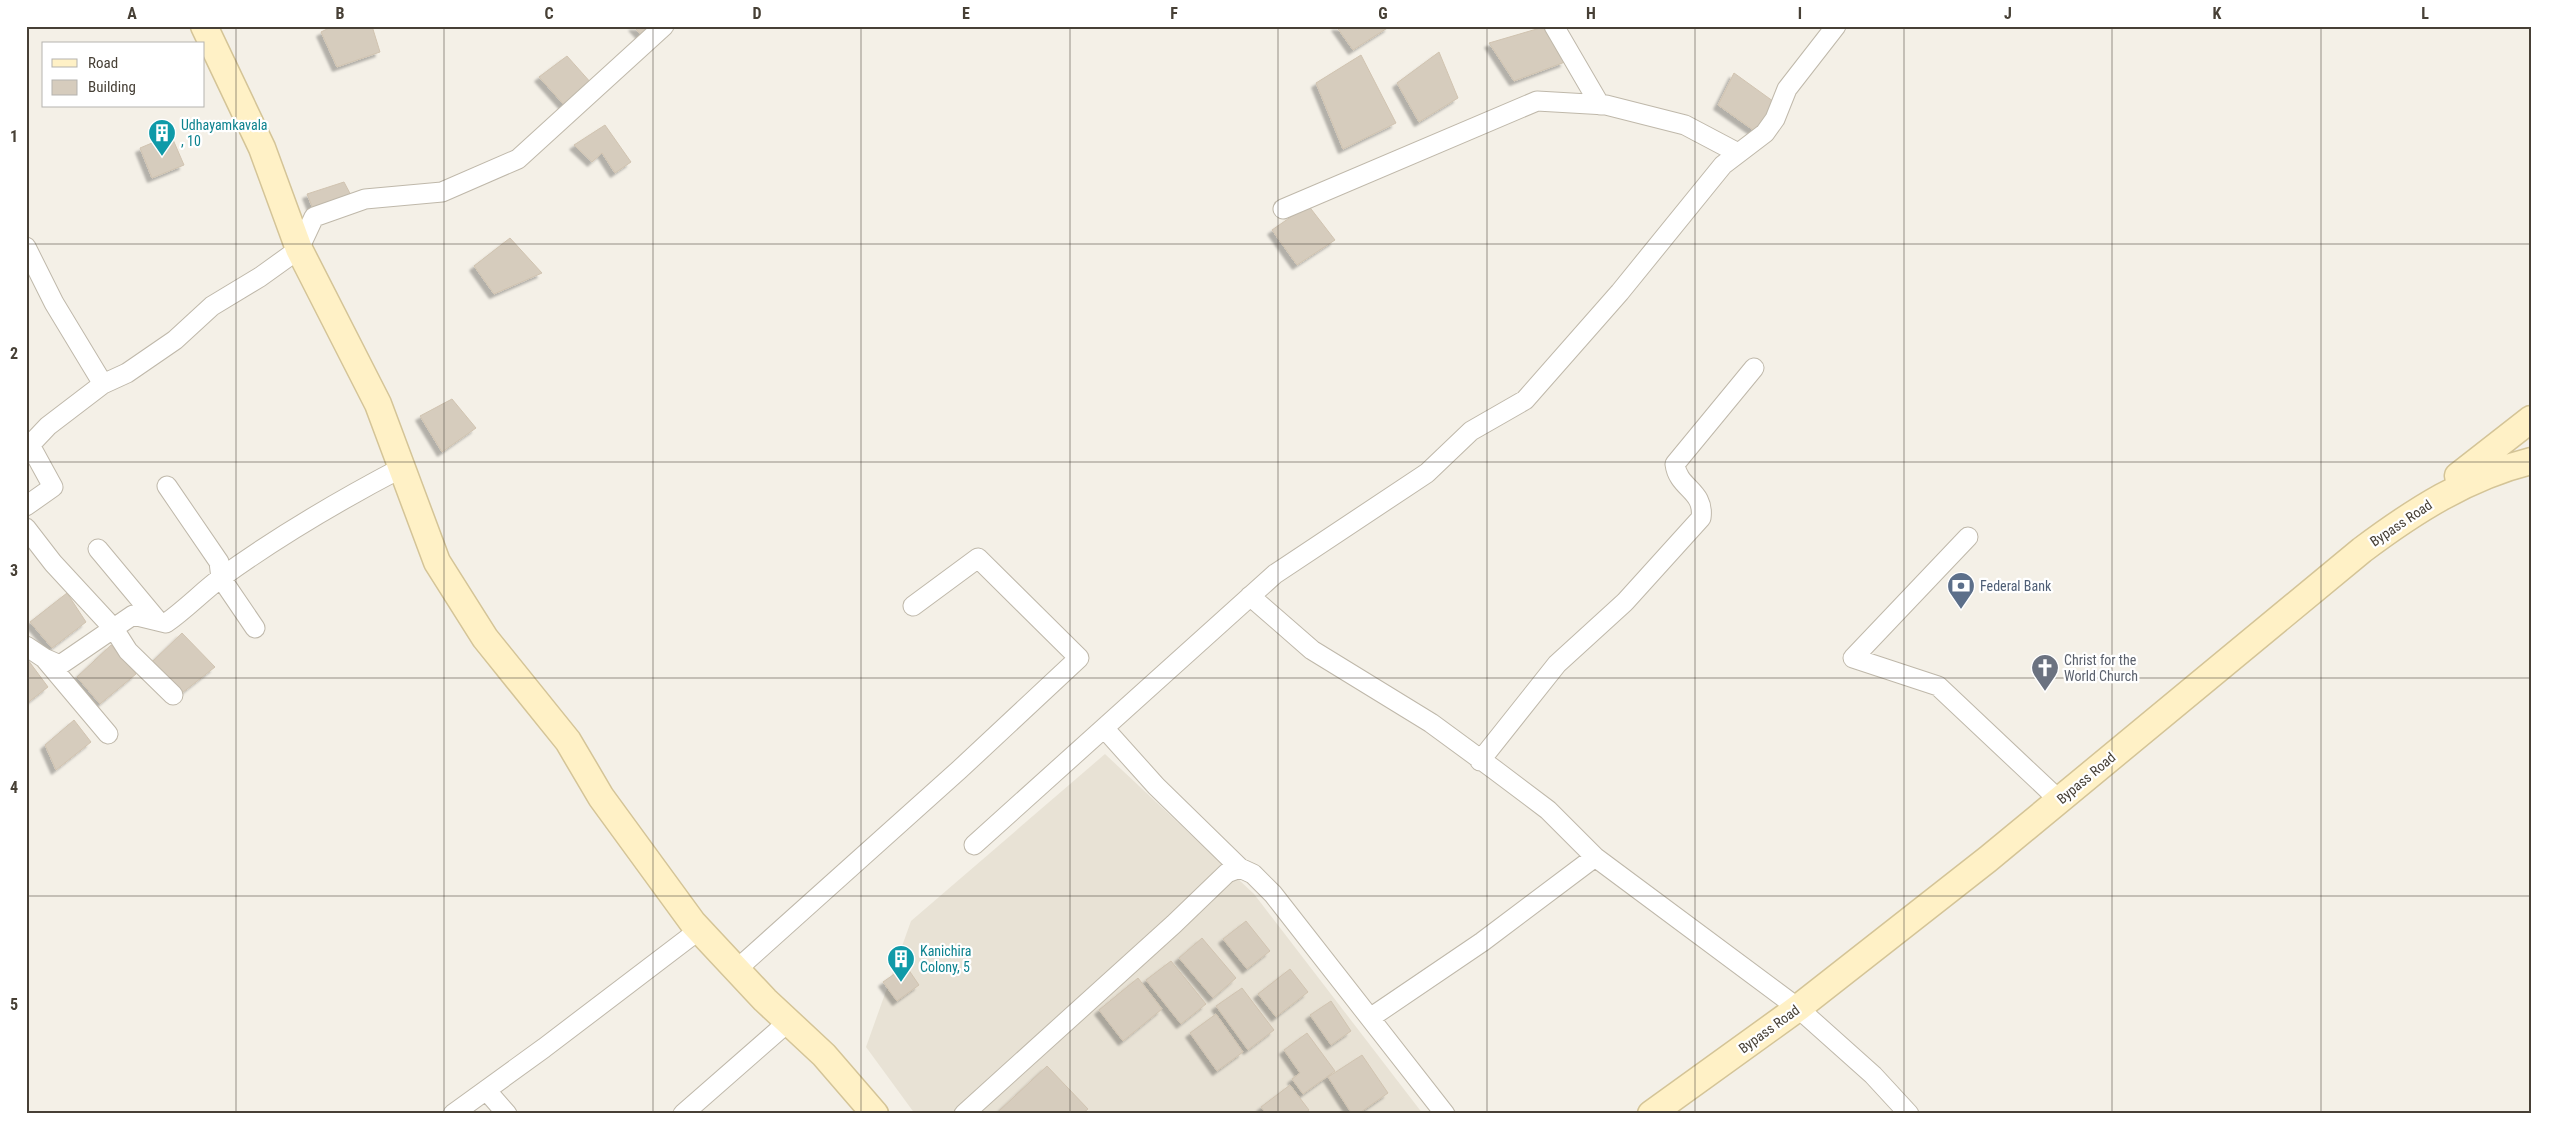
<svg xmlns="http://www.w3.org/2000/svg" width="2557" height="1140" font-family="'Roboto Condensed',sans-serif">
<defs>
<filter id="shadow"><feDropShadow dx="-4.5" dy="4.5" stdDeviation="1" flood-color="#0004"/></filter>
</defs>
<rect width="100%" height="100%" fill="#f4f0e7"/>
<path fill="#e8e2d5" d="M 1105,754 L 1254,894 L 1423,1114 L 915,1114 L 866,1047 L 911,921 Z"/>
<path fill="#d6ccbd" stroke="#d0c3b0" filter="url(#shadow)" d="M 333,26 L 372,26 L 380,52 L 337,67 L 321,32 Z
M 633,26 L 661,26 L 645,39 Z
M 1336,26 L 1389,26 L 1389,27 L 1353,50 Z
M 1547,26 L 1565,62 L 1514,81 L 1489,43 Z
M 1439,52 L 1458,98 L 1419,122 L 1397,83 Z
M 1361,55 L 1396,123 L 1343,149 L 1316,83 Z
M 567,56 L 592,84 L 565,106 L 539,77 Z
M 1734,73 L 1777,104 L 1756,132 L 1718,105 Z
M 605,125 L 631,162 L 615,173 L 602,153 L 592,162 L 574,145 Z
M 171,135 L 184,165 L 152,178 L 140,148 Z
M 344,182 L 353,199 L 315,214 L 307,194 Z
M 1308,205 L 1335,240 L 1297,265 L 1272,230 Z
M 510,238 L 542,273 L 494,294 L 474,266 Z
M 452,399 L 476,428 L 442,452 L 420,416 Z
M 67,593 L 86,622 L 52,648 L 30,622 Z
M 182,633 L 215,667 L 182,693 L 152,662 Z
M 111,645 L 136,674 L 100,704 L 77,677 Z
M 28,660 L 48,687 L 26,704 L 26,662 Z
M 74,720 L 91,742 L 56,770 L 45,745 Z
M 1246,921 L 1270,951 L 1247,969 L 1223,939 Z
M 1202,938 L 1236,978 L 1213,998 L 1179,958 Z
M 1171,961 L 1206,1004 L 1181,1024 L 1146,980 Z
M 906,966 L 919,985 L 897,1001 L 883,982 Z
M 1290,969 L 1308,992 L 1276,1017 L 1258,994 Z
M 1138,978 L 1162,1009 L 1123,1041 L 1099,1010 Z
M 1242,988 L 1274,1030 L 1248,1050 L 1216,1006 Z
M 1331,1001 L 1351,1031 L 1331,1045 L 1310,1015 Z
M 1216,1014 L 1243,1052 L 1217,1071 L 1190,1033 Z
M 1307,1033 L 1335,1071 L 1303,1094 L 1292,1079 L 1300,1073 L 1284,1050 Z
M 1362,1055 L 1388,1093 L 1358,1114 L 1352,1114 L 1328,1077 Z
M 1047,1066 L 1088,1109 L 1082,1114 L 1001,1114 L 999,1111 Z
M 1290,1085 L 1309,1110 L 1304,1114 L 1266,1114 L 1261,1107 Z"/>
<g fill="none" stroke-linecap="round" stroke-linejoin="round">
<defs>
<path id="street" d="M 1554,26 L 1600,105
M 1283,209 L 1537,101 L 1606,105 L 1685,125 L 1738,153
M 26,247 L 54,303 L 103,384 L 127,373 L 175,340 L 212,306 L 260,277 L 299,249 L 314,217 L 365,199 L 442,192 L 518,159 L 664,26
M 167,486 L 219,562 L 221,578 L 255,628
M 26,506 L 53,487 L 30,445 L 48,426 L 103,384
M 26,528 L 53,563 L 114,629 L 128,651 L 173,695
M 1968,537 L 1853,658 L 1938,686 L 2059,800
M 98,549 L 158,621
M 1250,596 L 1312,650 L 1431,723 L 1495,770 L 1548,810 L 1595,857 L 1482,942 L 1370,1018
M 26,646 L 44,658 L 60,665 L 133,615 L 166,623 C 186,609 203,591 222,577 C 280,535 340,500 403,467
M 44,658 L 108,734
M 1104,728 L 1156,786 L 1240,868
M 1480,761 L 1557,664 L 1625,602 L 1701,518 C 1705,490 1678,489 1675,464 L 1754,368
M 974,845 L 1275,574 L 1427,473 L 1471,431 L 1525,400 L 1620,292 L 1723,165 L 1765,133 L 1775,119 L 1787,89 L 1836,26
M 1595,857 L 1798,1008 L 1873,1075 L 1909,1114
M 736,970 L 959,770 L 1079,658 L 978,558 L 913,606
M 486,1090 L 507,1114
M 453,1114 L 544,1048 L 699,930
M 683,1114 L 788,1022
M 964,1114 L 1174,924 L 1227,873 L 1240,868 L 1253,874 L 1273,894 L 1445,1114"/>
<path id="secondary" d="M 204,26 L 262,148 L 299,249 L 378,404 L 437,562 L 485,638 L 568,741 L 601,797 L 693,923 L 765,1000 L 824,1055 L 875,1114
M 2458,476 L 2531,419
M 1651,1114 L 1798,1008 L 1988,859 L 2362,550 C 2414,511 2467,477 2531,461"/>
</defs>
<use href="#street" stroke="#bfb8aa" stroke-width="21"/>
<use href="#secondary" stroke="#d4c497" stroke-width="29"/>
<use href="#street" stroke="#fff" stroke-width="19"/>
<use href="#secondary" stroke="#fff1c6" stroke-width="26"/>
</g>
<path fill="none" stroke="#474036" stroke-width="1" stroke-opacity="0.55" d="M 236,26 L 236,1114M 444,26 L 444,1114M 653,26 L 653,1114M 861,26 L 861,1114M 1070,26 L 1070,1114M 1278,26 L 1278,1114M 1487,26 L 1487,1114M 1695,26 L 1695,1114M 1904,26 L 1904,1114M 2112,26 L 2112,1114M 2321,26 L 2321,1114M 26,244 L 2531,244M 26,462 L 2531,462M 26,678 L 2531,678M 26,896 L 2531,896"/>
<defs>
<symbol id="building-pin" viewBox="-11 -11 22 30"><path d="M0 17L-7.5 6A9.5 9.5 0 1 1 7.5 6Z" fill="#0f9aa8" stroke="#fff"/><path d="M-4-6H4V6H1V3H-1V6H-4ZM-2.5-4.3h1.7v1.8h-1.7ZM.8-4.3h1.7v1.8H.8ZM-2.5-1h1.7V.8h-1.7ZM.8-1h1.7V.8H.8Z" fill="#fff"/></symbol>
<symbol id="bank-pin" viewBox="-11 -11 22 30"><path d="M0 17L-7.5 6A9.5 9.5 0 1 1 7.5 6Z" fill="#5c6f8a" stroke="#fff"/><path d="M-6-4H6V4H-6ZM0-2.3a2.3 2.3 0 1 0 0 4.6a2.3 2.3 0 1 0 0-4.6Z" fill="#fff"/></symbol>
<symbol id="church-pin" viewBox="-11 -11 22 30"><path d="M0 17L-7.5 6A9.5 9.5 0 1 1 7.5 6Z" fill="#6b7280" stroke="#fff"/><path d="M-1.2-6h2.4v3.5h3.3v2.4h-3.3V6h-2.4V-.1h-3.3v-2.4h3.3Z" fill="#fff"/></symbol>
</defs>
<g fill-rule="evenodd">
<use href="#building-pin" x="146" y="117" width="32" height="43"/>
<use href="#bank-pin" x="1945" y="570" width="32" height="43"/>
<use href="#church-pin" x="2029" y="652" width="32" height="43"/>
<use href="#building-pin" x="885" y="943" width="32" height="43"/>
</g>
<g text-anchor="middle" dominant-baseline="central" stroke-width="4.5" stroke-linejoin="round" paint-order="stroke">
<g font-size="14" fill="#0d838f" stroke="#fff" text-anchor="start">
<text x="181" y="125">Udhayamkavala<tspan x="181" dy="16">, 10</tspan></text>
<text x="920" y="951">Kanichira<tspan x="920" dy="16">Colony, 5</tspan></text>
</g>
<g font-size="14" fill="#474036" stroke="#fff">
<text transform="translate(2401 523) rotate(-34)">Bypass Road</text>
<text transform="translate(2086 778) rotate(-40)">Bypass Road</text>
<text transform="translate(1769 1029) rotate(-36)">Bypass Road</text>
</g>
<g font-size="14" fill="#4e5e75" stroke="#fff" text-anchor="start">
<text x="1980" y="586">Federal Bank</text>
</g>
<g font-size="14" fill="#5b616d" stroke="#fff" text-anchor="start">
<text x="2064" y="660">Christ for the<tspan x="2064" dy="16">World Church</tspan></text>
</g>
</g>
<rect width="2557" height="1140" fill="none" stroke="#ffffff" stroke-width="55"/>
<rect x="42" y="42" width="162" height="65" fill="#ffffff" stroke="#b5b3af"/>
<rect x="52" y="59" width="25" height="8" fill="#fff1c6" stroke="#b5b3af"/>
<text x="88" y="68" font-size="15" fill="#474036">Road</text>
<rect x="52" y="80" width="25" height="15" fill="#d6ccbd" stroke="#b5b3af"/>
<text x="88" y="92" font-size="15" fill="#474036">Building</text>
<rect x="28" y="28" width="2502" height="1084" fill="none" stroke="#474036" stroke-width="2"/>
<g font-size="16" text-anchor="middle" font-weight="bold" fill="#474036">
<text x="132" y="19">A</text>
<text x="340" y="19">B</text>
<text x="549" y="19">C</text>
<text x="757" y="19">D</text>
<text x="966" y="19">E</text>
<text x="1174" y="19">F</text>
<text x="1383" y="19">G</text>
<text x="1591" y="19">H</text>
<text x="1800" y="19">I</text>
<text x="2008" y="19">J</text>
<text x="2217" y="19">K</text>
<text x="2425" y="19">L</text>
<text x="14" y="142">1</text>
<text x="14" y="359">2</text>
<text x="14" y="576">3</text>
<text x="14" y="793">4</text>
<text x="14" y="1010">5</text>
</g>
</svg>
